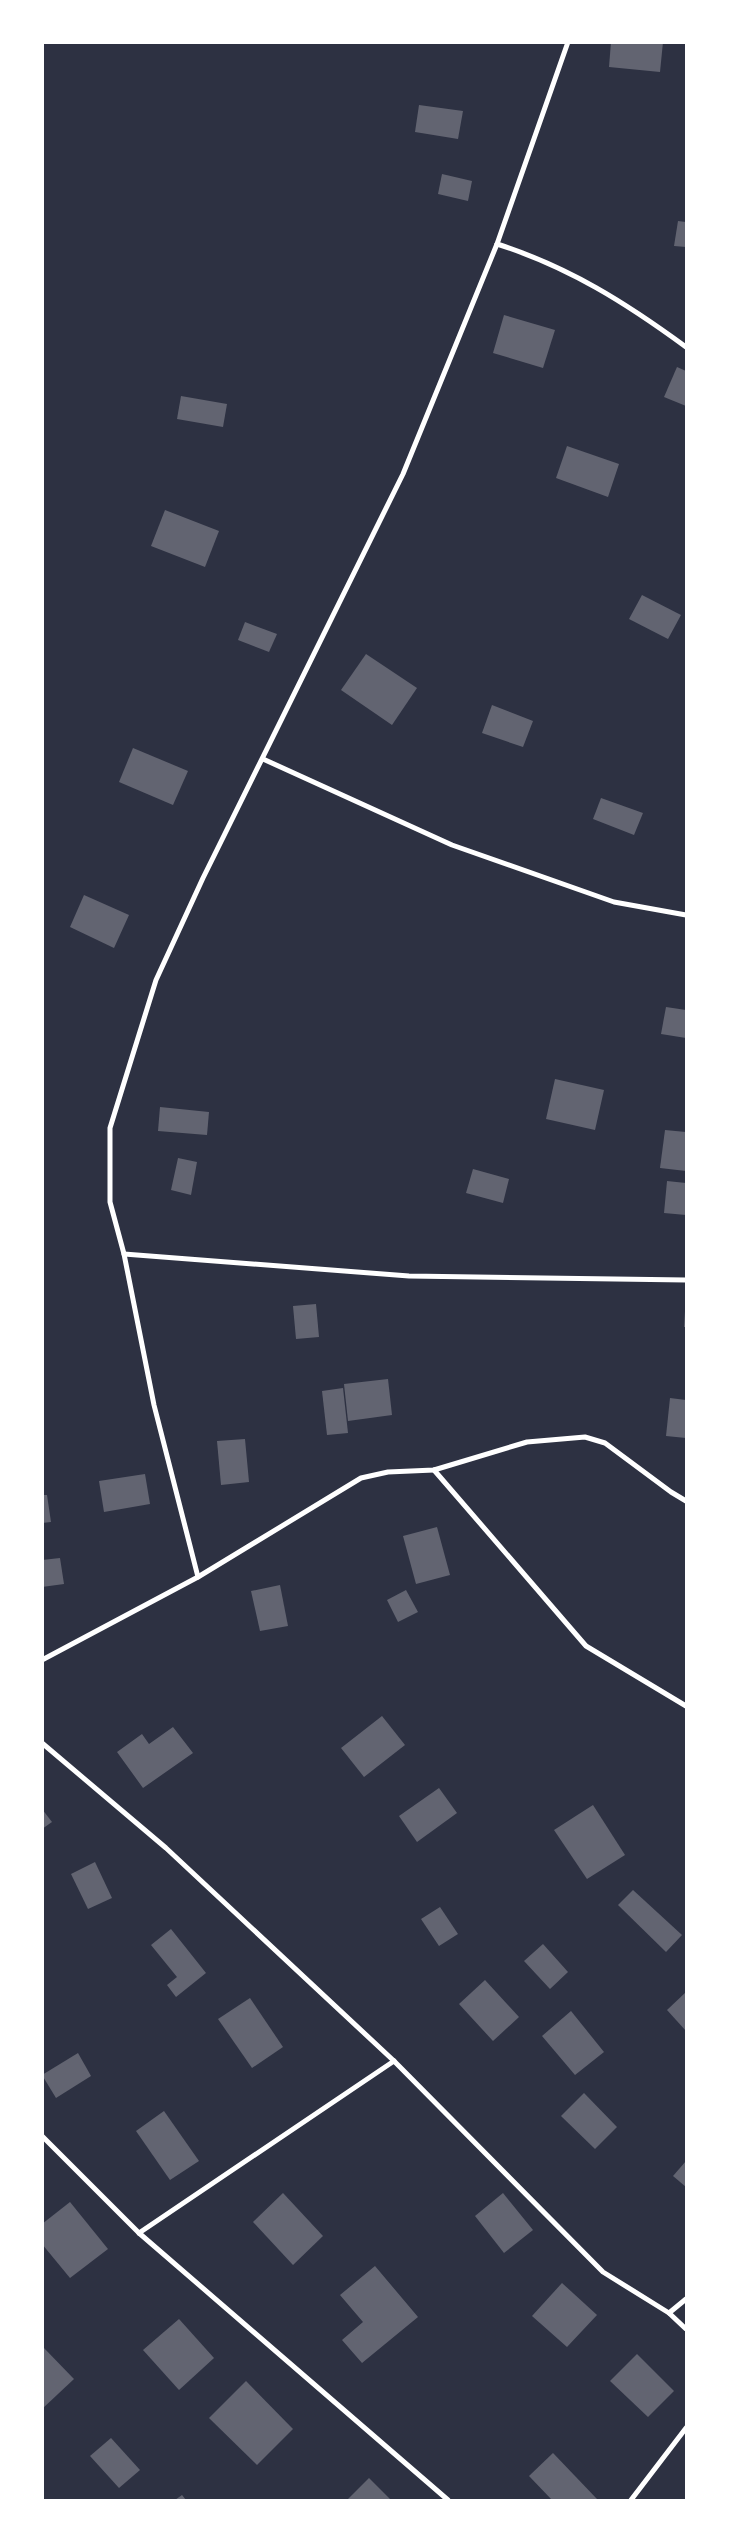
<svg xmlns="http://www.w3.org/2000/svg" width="729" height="2543" font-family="Signika,sans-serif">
  <rect width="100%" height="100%" fill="#2d3142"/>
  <!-- building -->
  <g fill="#626471">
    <polygon points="611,42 663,42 660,72 609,67"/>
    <polygon points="419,105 463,111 458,139 415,132"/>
    <polygon points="442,174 472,181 468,201 438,194"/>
    <polygon points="678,221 686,222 686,247 674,246"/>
    <polygon points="504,315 555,330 543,368 493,353"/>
    <polygon points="677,367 686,371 686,406 664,397"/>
    <polygon points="181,396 227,404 223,427 177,419"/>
    <polygon points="567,446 619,464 608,497 556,478"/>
    <polygon points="165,510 219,531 205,567 151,546"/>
    <polygon points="642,595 681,615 668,639 629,619"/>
    <polygon points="245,622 277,634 269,652 238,640"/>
    <polygon points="366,654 417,688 392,725 341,690"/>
    <polygon points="492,705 533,721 523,747 482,733"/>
    <polygon points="133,748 188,771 173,805 119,782"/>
    <polygon points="601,798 643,813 634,835 593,819"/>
    <polygon points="84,895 129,915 114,948 70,927"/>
    <polygon points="666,1007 686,1010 686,1038 661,1034"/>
    <polygon points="555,1079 604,1090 595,1130 546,1119"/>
    <polygon points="160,1107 209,1112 207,1135 158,1131"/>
    <polygon points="665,1130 686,1132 686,1171 660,1168"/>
    <polygon points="178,1158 197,1162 191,1195 171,1190"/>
    <polygon points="473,1169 509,1179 503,1203 466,1193"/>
    <polygon points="667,1181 686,1183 686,1215 664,1213"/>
    <polygon points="316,1304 319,1337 296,1339 293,1306"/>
    <polygon points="685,1311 686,1311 686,1327 684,1327"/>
    <polygon points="388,1379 392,1415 348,1421 344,1384"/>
    <polygon points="343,1388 348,1433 327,1435 322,1391"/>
    <polygon points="670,1398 686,1400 686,1438 666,1436"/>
    <polygon points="245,1439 249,1482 221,1485 217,1441"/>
    <polygon points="145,1474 150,1504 104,1512 99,1481"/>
    <polygon points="42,1495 47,1495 51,1522 42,1523"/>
    <polygon points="437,1527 450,1575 416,1584 403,1536"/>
    <polygon points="60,1558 64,1584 42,1587 42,1560"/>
    <polygon points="280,1585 288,1626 260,1631 251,1591"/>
    <polygon points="406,1590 418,1612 398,1622 387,1600"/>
    <polygon points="382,1716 405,1745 364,1777 341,1748"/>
    <polygon points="173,1727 193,1753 143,1788 117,1752 142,1734 149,1744"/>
    <polygon points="439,1788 457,1813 417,1842 399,1816"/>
    <polygon points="593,1805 625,1855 587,1879 554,1830"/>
    <polygon points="42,1809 52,1822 42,1829"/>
    <polygon points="95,1862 112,1898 88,1909 71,1874"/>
    <polygon points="633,1890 682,1935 666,1952 618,1905"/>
    <polygon points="440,1907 458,1934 439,1946 421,1919"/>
    <polygon points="171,1929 206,1973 176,1997 167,1985 177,1977 151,1945"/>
    <polygon points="543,1944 568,1972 550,1989 524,1961"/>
    <polygon points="485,1980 519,2017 493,2041 459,2004"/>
    <polygon points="686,1992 686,2031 667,2010"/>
    <polygon points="250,1998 283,2047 252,2068 218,2019"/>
    <polygon points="571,2011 604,2052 575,2075 542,2036"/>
    <polygon points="78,2053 91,2076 56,2098 42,2075"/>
    <polygon points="584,2093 617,2127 595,2149 561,2116"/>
    <polygon points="164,2111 199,2161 170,2180 136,2131"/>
    <polygon points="686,2161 686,2187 673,2176"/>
    <polygon points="283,2193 323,2236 293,2265 253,2222"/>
    <polygon points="503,2193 533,2230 504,2253 475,2216"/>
    <polygon points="70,2202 108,2249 70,2278 42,2244 42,2224"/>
    <polygon points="375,2266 418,2317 362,2363 342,2340 363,2322 340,2295"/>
    <polygon points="562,2283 597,2315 567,2347 532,2316"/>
    <polygon points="179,2319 214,2358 179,2390 143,2350"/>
    <polygon points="42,2346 74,2379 42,2409"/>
    <polygon points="637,2354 674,2391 648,2417 610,2381"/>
    <polygon points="246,2381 293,2429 257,2465 209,2418"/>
    <polygon points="111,2438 140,2470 119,2488 90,2456"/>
    <polygon points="553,2453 597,2499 596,2500 552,2500 529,2476"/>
    <polygon points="369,2478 391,2500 347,2500"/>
    <polygon points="182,2495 186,2500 175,2500"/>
  </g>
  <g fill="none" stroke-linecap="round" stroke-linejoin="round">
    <!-- minor -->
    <g stroke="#fff" stroke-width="5">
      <path d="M497,244c72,23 129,59 189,103"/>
      <polyline points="263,759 452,845 614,902 686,915"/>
      <polyline points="124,1254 409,1276 686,1280"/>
      <polyline points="434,1470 586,1646 686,1706"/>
      <polyline points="198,1577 154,1405 124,1254 110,1202 110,1128 156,980 203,878 403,474 497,244 568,42"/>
      <polyline points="42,1660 198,1577 361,1478 388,1472 434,1470 527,1442 585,1437 605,1443 671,1492 686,1501"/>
      <polyline points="42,1743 166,1848 394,2061 603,2272 669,2313 686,2329"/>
      <polyline points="42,2136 139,2233 448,2500"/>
      <polyline points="139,2233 394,2061"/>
      <polyline points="669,2313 686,2299"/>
      <polyline points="631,2500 686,2428"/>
    </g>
  </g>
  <!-- border -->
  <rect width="729" height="2543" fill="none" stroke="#ffffff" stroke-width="88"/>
</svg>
